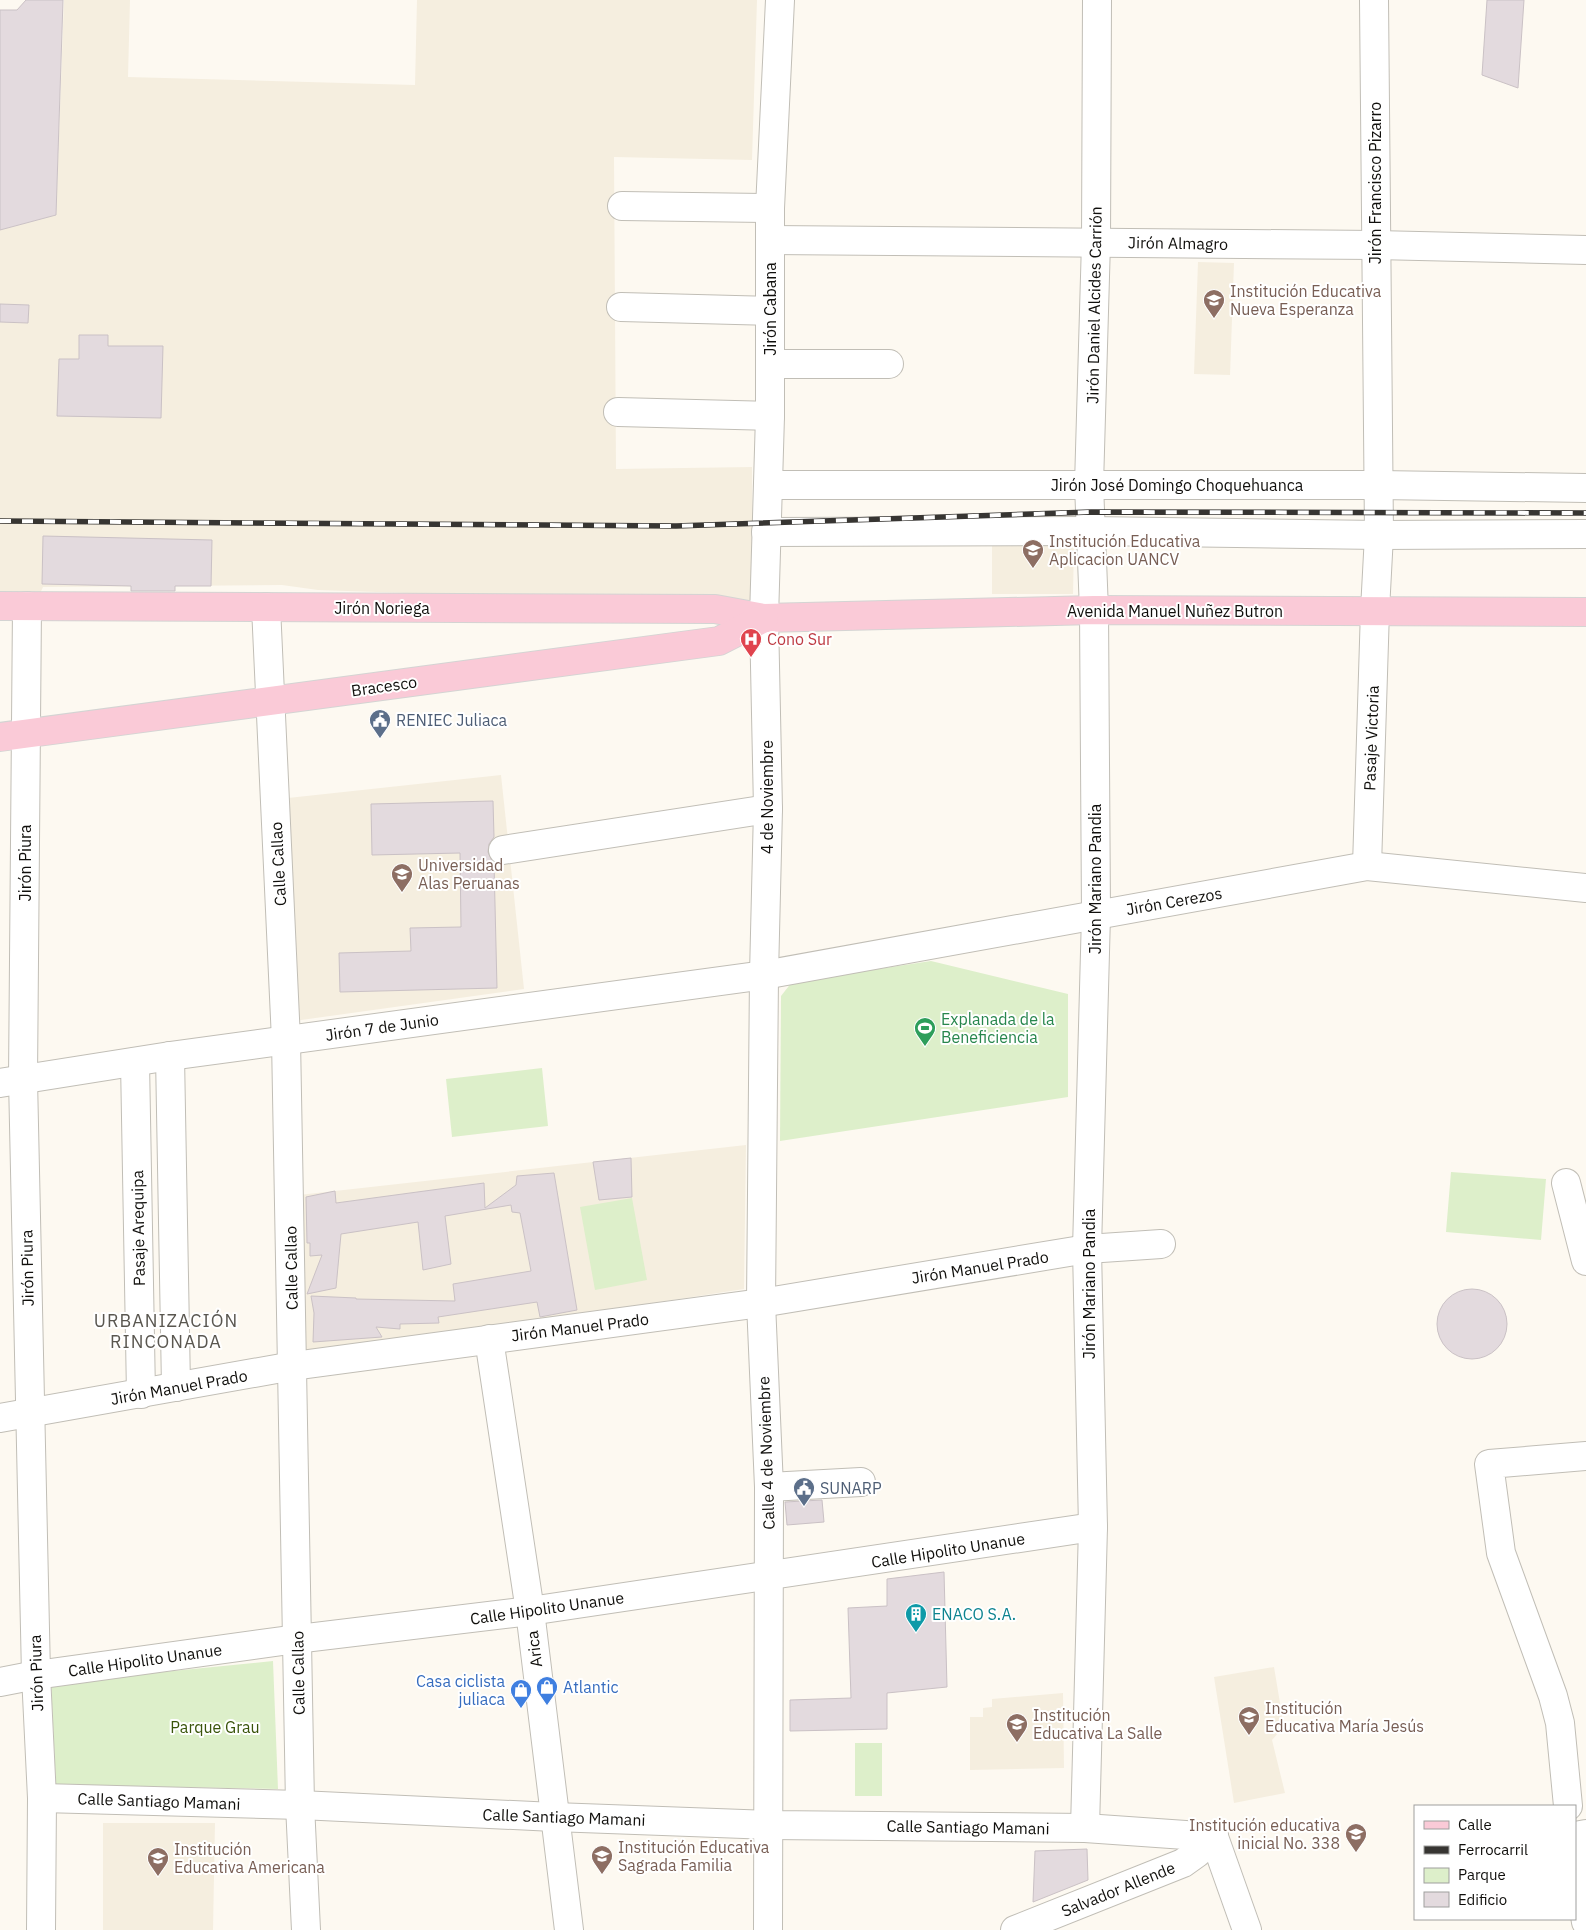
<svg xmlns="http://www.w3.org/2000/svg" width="1586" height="1930" font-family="'IBM Plex Sans',sans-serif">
  <rect width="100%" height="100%" fill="#fdf9f1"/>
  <!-- built -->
  <g fill="#f5eedf">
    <polygon points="64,0 130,0 128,77 415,85 417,0 757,0 752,160 614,157 616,469 752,467 753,605 318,590 282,585 43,587 37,600 0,600 0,230 56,215"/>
    <polygon points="1198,262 1234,263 1230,375 1194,374"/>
    <polygon points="992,545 1074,545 1073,594 992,594"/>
    <polygon points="501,775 524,989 294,1021 288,798"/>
    <polygon points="746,1145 744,1289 302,1357 290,1196"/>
    <polygon points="1274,1667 1282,1715 1279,1732 1272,1740 1285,1793 1234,1803 1214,1677"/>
    <polygon points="1063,1693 1064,1768 970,1770 970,1717 983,1717 983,1708 992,1707 992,1699"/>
    <polygon points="103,1823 215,1823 213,1930 103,1930"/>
  </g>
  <!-- green -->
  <g fill="#ddefca">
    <polygon points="931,961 1068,994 1068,1097 780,1141 781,996 792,982"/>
    <polygon points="542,1068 548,1126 452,1137 446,1079"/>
    <polygon points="1451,1172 1546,1179 1541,1240 1446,1232"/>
    <polygon points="632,1198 647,1280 595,1290 580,1207"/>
    <polygon points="273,1661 278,1789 56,1785 51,1683"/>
    <rect x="855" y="1743" width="27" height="53"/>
  </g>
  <!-- building -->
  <g fill="#e3dade" stroke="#cac1c5">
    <polygon points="26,0 63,0 56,215 0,230 0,10 17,10"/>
    <polygon points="1487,0 1524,0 1518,88 1482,75"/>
    <polygon points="0,304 29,305 28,323 0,322"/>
    <polygon points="79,335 108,335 108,346 163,346 161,418 57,416 59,359 79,359"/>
    <polygon points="43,536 212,540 211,586 175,586 175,591 131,591 131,586 42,584"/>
    <polygon points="493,801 494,837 489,844 488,852 491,859 494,863 497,988 340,992 339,953 411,951 410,928 461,927 460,853 372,855 371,804"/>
    <polygon points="631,1158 632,1197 599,1200 593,1162"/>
    <polygon points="554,1173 577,1310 540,1317 537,1302 438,1317 439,1323 400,1324 400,1329 376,1327 382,1337 313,1342 314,1313 311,1296 356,1298 356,1299 455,1301 453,1284 531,1271 520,1213 512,1212 511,1205 445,1216 451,1264 423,1270 418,1222 341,1234 336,1288 307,1294 322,1255 310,1256 310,1243 307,1243 306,1197 335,1191 336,1203 484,1183 485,1208 516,1185 517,1176"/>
    <circle cx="1472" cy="1324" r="35"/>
    <polygon points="822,1500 824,1522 787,1525 785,1502"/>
    <polygon points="944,1572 947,1687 887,1693 887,1729 790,1731 790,1700 851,1698 848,1608 887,1606 887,1579"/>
    <polygon points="1087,1849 1088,1880 1033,1902 1035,1851"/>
  </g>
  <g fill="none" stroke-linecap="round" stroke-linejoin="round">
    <!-- minor casing -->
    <g stroke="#c1beb6" stroke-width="30">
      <g id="minor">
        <polyline points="622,206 770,208"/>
        <polyline points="770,240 1376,245 1586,250"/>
        <polyline points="621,307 770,311"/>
        <polyline points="770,364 889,364"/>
        <polyline points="618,412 770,416"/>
        <polyline points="768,485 1379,485 1586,488"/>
        <polyline points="766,532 1091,531 1379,535 1586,534"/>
        <polyline points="27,606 23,1079 36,1675 42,1798 41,1930"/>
        <polyline points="266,607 286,1040 300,1805 306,1930"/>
        <polyline points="503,850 768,809"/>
        <polyline points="1367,866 1375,610 1379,535 1374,0"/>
        <polyline points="170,1056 176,1387"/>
        <polyline points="135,1062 141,1394"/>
        <polyline points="0,1083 170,1056 764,975 1367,866 1586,888"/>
        <polyline points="1566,1183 1586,1261"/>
        <polyline points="489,1339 530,1611 569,1930"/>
        <polyline points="0,1418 293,1366 761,1303 1087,1249 1161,1244"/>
        <polyline points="769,1487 861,1482"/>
        <polyline points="0,1682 36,1675 297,1639 530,1611 1093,1527"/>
        <polyline points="42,1798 300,1805 554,1817 768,1825 1085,1828 1214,1837"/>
        <polyline points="1568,1806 1560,1723 1553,1696 1501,1553 1489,1464 1586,1456"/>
        <polyline points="1085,1828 1093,1527 1087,1249 1096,915 1094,610 1089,485 1096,242 1097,0"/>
        <polyline points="1575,1836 1586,1834"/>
        <polyline points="1214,1837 1247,1930"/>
        <polyline points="1575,1854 1586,1922"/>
        <polyline points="768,1930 769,1487 761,1303 764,975 768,809 764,618 770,416 770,208 780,0"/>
        <polyline points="1015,1930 1183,1863 1197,1853 1214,1837"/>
      </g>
    </g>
    <!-- major casing -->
    <g stroke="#d4d4d3" stroke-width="30">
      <g id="major">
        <polyline points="0,606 715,609 764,618 1094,610 1586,612"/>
        <polyline points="0,737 719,641 764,618"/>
      </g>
    </g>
    <!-- minor -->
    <use href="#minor" stroke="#fff" stroke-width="28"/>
    <!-- major -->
    <use href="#major" stroke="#facad7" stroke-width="28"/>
    <!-- rail casing -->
    <g stroke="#373532" stroke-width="5.5">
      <polyline id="rail" points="0,521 676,526 1091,512 1586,513"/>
    </g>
    <!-- rail -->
    <use href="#rail" stroke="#fff" stroke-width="4" stroke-dasharray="11" stroke-linecap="butt"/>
  </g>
  <!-- icons -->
  <defs>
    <g id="school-pin" transform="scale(1.125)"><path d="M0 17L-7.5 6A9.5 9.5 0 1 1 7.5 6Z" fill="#8d6e63" stroke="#fff"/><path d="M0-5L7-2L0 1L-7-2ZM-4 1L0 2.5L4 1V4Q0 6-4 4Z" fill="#fff"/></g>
    <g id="hospital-pin" transform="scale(1.125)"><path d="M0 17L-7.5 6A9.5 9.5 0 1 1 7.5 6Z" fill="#e0444e" stroke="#fff"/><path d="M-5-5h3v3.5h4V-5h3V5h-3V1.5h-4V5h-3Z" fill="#fff"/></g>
    <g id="civic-pin" transform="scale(1.125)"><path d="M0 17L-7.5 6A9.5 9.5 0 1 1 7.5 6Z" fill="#5c6f8a" stroke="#fff"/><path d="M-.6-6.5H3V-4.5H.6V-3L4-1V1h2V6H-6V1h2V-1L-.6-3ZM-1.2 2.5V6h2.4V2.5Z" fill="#fff"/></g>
    <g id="university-pin" transform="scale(1.125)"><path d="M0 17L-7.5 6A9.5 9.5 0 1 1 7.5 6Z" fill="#8d6e63" stroke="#fff"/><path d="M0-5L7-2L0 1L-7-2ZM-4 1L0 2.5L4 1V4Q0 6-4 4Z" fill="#fff"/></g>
    <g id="stadium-pin" transform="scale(1.125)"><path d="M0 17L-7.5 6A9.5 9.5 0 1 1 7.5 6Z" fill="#2e9e5b" stroke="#fff"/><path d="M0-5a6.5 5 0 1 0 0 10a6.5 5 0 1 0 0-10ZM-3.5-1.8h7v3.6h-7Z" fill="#fff"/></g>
    <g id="building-pin" transform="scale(1.125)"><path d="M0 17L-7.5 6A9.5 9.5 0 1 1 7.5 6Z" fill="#0f9aa8" stroke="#fff"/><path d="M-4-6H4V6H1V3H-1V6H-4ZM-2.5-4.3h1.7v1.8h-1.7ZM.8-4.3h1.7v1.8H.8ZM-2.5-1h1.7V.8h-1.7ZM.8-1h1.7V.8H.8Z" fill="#fff"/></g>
    <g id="shop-pin" transform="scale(1.125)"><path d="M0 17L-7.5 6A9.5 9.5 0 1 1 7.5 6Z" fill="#3f7fe0" stroke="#fff"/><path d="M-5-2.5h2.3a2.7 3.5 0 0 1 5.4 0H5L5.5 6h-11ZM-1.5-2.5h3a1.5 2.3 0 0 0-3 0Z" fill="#fff"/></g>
  </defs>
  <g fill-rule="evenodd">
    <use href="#school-pin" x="1214" y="300"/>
    <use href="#school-pin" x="1033" y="550"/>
    <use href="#hospital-pin" x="751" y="639"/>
    <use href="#civic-pin" x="380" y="720"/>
    <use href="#university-pin" x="402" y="874"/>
    <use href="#stadium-pin" x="925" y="1028"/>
    <use href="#civic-pin" x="804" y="1488"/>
    <use href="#building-pin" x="916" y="1614"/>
    <use href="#shop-pin" x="547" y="1687"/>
    <use href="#shop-pin" x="521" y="1690"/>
    <use href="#school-pin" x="1249" y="1717"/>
    <use href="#school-pin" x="1017" y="1724"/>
    <use href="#school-pin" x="1356" y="1834"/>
    <use href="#school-pin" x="602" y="1856"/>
    <use href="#school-pin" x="158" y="1858"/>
  </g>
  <g text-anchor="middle" stroke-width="4" stroke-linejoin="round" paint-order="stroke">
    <!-- street labels -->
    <g font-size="16" fill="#100f0c" stroke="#fff">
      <text transform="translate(1375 183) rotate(-90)" y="6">Jirón Francisco Pizarro</text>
      <text transform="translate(1178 243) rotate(1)" y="6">Jirón Almagro</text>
      <text transform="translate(1094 305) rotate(-89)" y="6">Jirón Daniel Alcides Carrión</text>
      <text transform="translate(770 309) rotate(-90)" y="6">Jirón Cabana</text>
      <text x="1177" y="491">Jirón José Domingo Choquehuanca</text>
      <text x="382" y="614">Jirón Noriega</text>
      <text x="1175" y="617">Avenida Manuel Nuñez Butron</text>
      <text transform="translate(384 686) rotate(-8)" y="6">Bracesco</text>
      <text transform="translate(1371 738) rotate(-88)" y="6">Pasaje Victoria</text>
      <text transform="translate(767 797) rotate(-90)" y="6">4 de Noviembre</text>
      <text transform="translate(25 863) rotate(-90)" y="6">Jirón Piura</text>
      <text transform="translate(278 864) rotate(-93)" y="6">Calle Callao</text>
      <text transform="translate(1095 879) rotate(-90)" y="6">Jirón Mariano Pandia</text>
      <text transform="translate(1174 901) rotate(-10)" y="6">Jirón Cerezos</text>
      <text transform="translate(382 1027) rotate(-8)" y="6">Jirón 7 de Junio</text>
      <text transform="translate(138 1228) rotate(-91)" y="6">Pasaje Arequipa</text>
      <text transform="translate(980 1267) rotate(-9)" y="6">Jirón Manuel Prado</text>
      <text transform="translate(27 1268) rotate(-91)" y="6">Jirón Piura</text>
      <text transform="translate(291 1268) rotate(-91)" y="6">Calle Callao</text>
      <text transform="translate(1089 1284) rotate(-90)" y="6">Jirón Mariano Pandia</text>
      <text transform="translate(580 1327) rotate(-7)" y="6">Jirón Manuel Prado</text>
      <text transform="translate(179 1387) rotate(-10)" y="6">Jirón Manuel Prado</text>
      <text transform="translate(766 1453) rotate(-92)" y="6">Calle 4 de Noviembre</text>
      <text transform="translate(948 1550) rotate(-9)" y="6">Calle Hipolito Unanue</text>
      <text transform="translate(547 1608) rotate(-8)" y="6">Calle Hipolito Unanue</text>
      <text transform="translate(534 1649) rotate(-97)" y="6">Arica</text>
      <text transform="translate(145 1660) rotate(-8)" y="6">Calle Hipolito Unanue</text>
      <text transform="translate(36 1673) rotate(-92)" y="6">Jirón Piura</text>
      <text transform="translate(298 1673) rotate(-91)" y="6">Calle Callao</text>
      <text transform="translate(159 1801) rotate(2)" y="6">Calle Santiago Mamani</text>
      <text transform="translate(564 1817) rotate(2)" y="6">Calle Santiago Mamani</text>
      <text transform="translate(968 1827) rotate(1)" y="6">Calle Santiago Mamani</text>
      <text transform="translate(1118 1889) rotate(-22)" y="6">Salvador Allende</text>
    </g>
    <!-- education labels -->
    <g font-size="16" fill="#785e54" stroke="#fff" text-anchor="start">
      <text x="1230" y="297">Institución Educativa<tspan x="1230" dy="18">Nueva Esperanza</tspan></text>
      <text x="1049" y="547">Institución Educativa<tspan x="1049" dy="18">Aplicacion UANCV</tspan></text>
      <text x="418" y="871">Universidad<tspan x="418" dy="18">Alas Peruanas</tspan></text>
      <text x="1265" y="1714">Institución<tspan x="1265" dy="18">Educativa María Jesús</tspan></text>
      <text x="1033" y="1721">Institución<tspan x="1033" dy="18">Educativa La Salle</tspan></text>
      <text x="1340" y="1831" text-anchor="end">Institución educativa<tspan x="1340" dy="18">inicial No. 338</tspan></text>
      <text x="618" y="1853">Institución Educativa<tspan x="618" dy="18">Sagrada Familia</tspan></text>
      <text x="174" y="1855">Institución<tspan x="174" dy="18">Educativa Americana</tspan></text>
    </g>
    <!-- health labels -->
    <g font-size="16" fill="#be3a42" stroke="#fff" text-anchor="start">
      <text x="767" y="645">Cono Sur</text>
    </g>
    <!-- service labels -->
    <g font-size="16" fill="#4e5e75" stroke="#fff" text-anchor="start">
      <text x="396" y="726">RENIEC Juliaca</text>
      <text x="820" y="1494">SUNARP</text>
    </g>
    <!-- leisure labels -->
    <g font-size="16" fill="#27864d" stroke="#fff" text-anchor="start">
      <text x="941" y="1025">Explanada de la<tspan x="941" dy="18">Beneficiencia</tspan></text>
    </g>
    <!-- culture labels -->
    <g font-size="16" fill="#0d838f" stroke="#fff" text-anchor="start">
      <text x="932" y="1620">ENACO S.A.</text>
    </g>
    <!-- shop labels -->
    <g font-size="16" fill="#366cbe" stroke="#fff" text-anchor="end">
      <text x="505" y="1687">Casa ciclista<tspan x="505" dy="18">juliaca</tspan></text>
      <text x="563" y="1693" text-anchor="start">Atlantic</text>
    </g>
    <!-- park labels -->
    <g font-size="16" fill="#39540a" stroke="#fff">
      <text x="215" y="1733">Parque Grau</text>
    </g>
    <!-- neighbourhood labels -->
    <g font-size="18" letter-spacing="1" fill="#5a5750" stroke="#fff">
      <text x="166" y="1327">URBANIZACIÓN<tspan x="166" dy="21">RINCONADA</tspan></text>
    </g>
  </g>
  <!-- legend -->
  <rect x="1414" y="1805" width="162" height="115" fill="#ffffff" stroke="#9f9f9e"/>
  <rect x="1424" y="1821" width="25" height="8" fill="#facad7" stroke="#9f9f9e"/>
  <text x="1458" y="1830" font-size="15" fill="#100f0c">Calle</text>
  <rect x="1424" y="1846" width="25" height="8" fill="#373532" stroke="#9f9f9e"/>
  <text x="1458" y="1855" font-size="15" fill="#100f0c">Ferrocarril</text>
  <rect x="1424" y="1868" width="25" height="15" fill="#ddefca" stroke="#9f9f9e"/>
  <text x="1458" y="1880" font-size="15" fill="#100f0c">Parque</text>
  <rect x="1424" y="1892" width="25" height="15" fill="#e3dade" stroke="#9f9f9e"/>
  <text x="1458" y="1905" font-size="15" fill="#100f0c">Edificio</text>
</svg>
